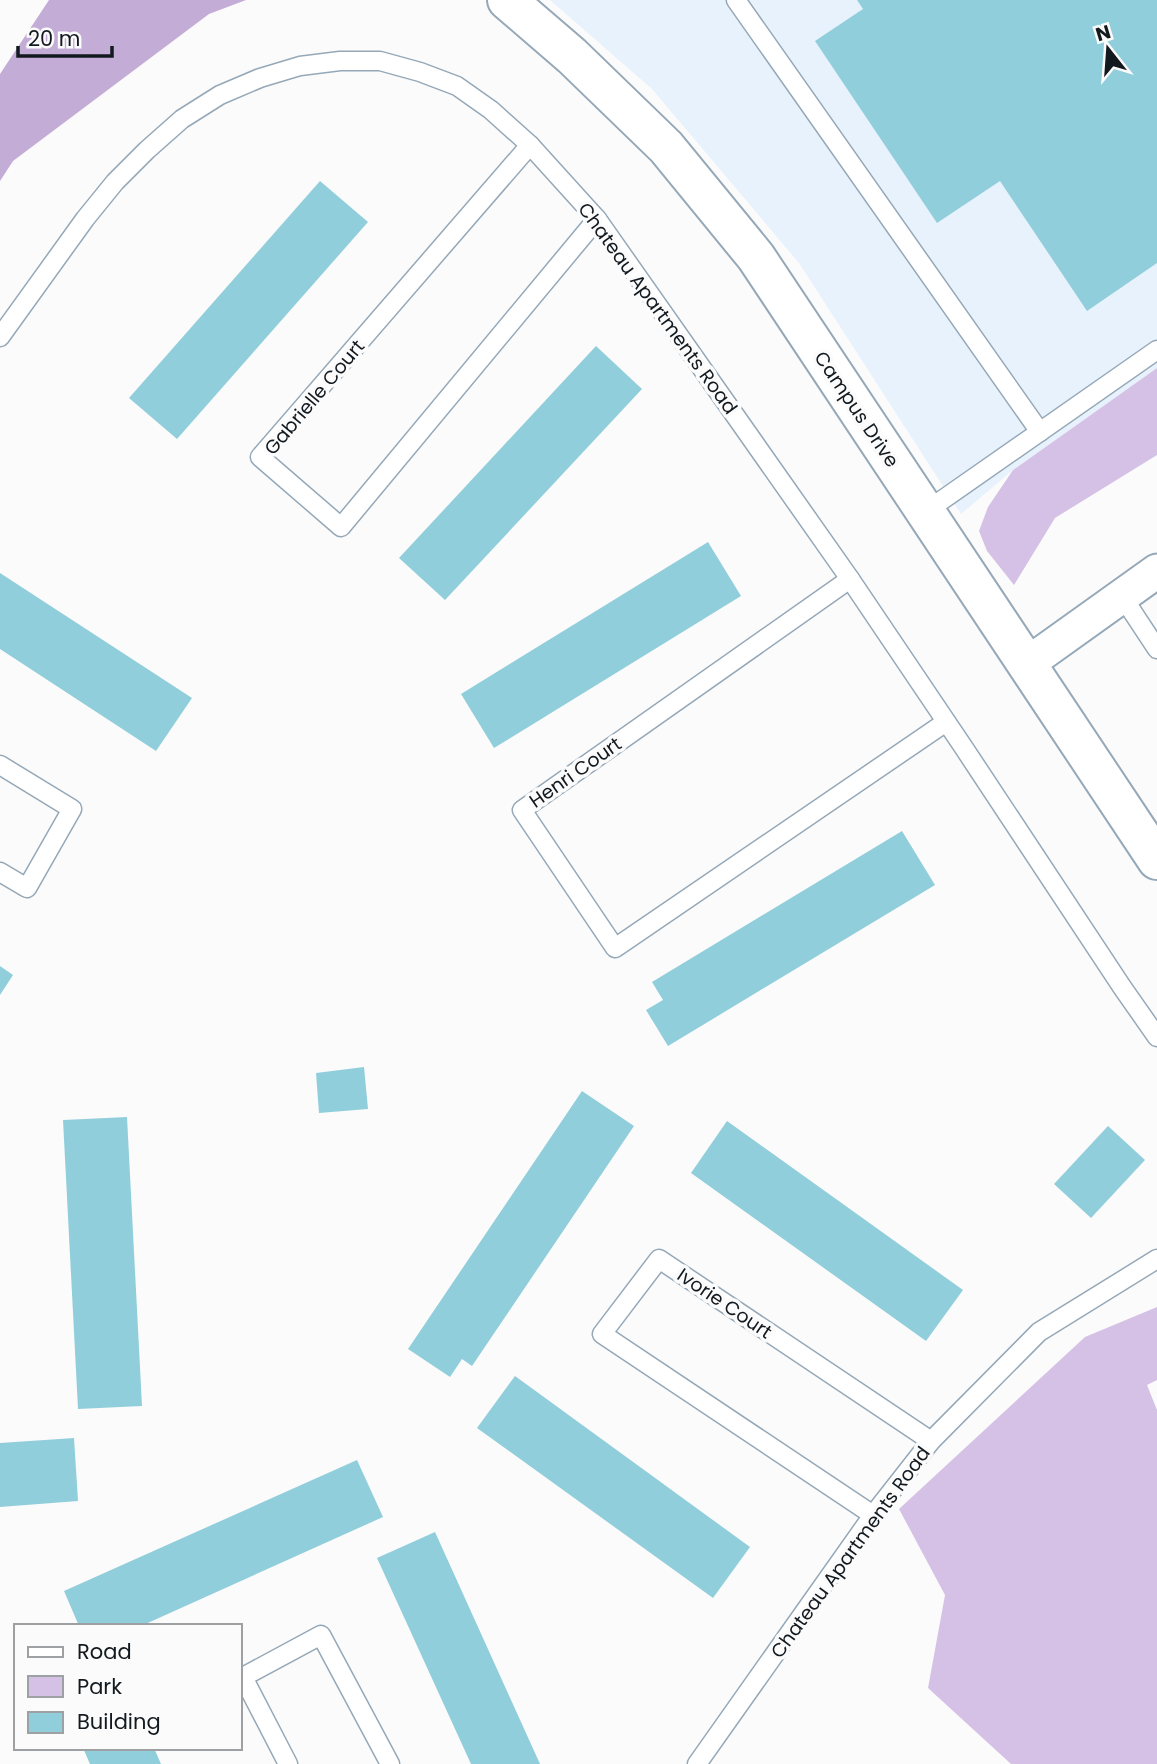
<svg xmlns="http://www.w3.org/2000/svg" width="1157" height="1764" font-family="Poppins,sans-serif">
  <rect width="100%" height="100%" fill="#fbfbfb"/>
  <!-- built -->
  <polygon fill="#e8f2fc" points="550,0 1157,0 1157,368 1013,470 961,514 799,263 652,89"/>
  <!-- green -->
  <g fill="#d6c1e6">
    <polygon points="1157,368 1157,455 1055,518 1014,585 987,551 979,531 988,507 1013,470"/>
    <polygon points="1157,1307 1157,1380 1147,1385 1157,1410 1157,1764 1011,1764 928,1688 945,1595 899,1509 1085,1337"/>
  </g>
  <!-- forest -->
  <polygon fill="#c3acd6" points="49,0 246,0 209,14 13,161 0,181 0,74"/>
  <!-- building -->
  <g fill="#91cedb">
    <polygon points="857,0 1157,0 1157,263 1087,311 1000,181 937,223 815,41 863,9"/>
    <polygon points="320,181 368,222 177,439 129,398"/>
    <polygon points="596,346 642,389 445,600 399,558"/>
    <polygon points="708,542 741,596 494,748 461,694"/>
    <polygon points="0,573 192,698 156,751 0,649"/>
    <polygon points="902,831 935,885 668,1046 646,1010 663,1000 652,982"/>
    <polygon points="0,966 13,975 0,995"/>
    <polygon points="364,1067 368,1109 319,1113 316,1073"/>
    <polygon points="582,1091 634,1126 472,1366 462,1359 450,1377 408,1349"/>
    <polygon points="127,1117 142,1406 78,1409 63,1120"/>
    <polygon points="727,1121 963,1290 926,1341 691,1173"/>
    <polygon points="1108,1126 1145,1160 1091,1218 1054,1184"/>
    <polygon points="515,1376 750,1547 713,1598 477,1428"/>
    <polygon points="74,1438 78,1501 0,1507 0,1443"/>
    <polygon points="357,1460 383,1517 141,1626 79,1626 64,1591"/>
    <polygon points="435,1532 540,1764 471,1764 377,1558"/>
    <polygon points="83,1748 154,1748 161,1764 90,1764"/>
  </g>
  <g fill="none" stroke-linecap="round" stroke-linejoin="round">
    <!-- service casing -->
    <g stroke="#95a8b8" stroke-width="21">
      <g id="service">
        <polyline points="736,0 1040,432"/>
        <polyline points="530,145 260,457 341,527 597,219"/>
        <polyline points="0,337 85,219 115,182 147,150 182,119 220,95 260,78 300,66 340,61 380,61 420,72 457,86 491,110 530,145 597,219 850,579 964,748 1122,987 1157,1037"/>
        <polyline points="925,512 1157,350"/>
        <polyline points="850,579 522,810 615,948 946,722"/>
        <polyline points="1122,596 1157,649"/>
        <polyline points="0,765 72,809 27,888 0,872"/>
        <polyline points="873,1515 602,1334 659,1259 931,1441"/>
        <polyline points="288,1764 243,1677 321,1635 390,1764"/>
        <polyline points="697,1764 873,1515 931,1441 1039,1332 1157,1259"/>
      </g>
    </g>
    <!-- minor casing -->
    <g stroke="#95a8b8" stroke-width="37">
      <polyline id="minor" points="1027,664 1157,571"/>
    </g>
    <!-- tertiary casing -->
    <g stroke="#95a8b8" stroke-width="42">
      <polyline id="tertiary" points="507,0 572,56 666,147 756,257 1157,860"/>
    </g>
    <!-- service -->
    <use href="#service" stroke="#fff" stroke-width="18"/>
    <!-- minor -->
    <use href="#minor" stroke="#fff" stroke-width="33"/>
    <!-- tertiary -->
    <use href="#tertiary" stroke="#fff" stroke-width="38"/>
  </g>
  <g text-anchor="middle" stroke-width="7" stroke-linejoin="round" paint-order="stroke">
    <!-- street labels -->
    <g font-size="19" fill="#12191f" stroke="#fbfbfb">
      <text transform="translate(658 308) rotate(54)" y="7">Chateau Apartments Road</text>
      <text transform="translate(314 397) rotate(-50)" y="7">Gabrielle Court</text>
      <text transform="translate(857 409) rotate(56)" y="7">Campus Drive</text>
      <text transform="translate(575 772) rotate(-35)" y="7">Henri Court</text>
      <text transform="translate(725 1303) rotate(34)" y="7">Ivorie Court</text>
      <text transform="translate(850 1552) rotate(-54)" y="7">Chateau Apartments Road</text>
    </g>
  </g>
  <!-- legend -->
  <rect x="14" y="1624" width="228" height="126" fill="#fbfbfb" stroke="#9ea1a3" stroke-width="2"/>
  <rect x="28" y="1647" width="35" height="10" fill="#ffffff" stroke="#9ea1a3" stroke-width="2"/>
  <text x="77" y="1659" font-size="21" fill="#12191f">Road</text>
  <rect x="28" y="1676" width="35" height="21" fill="#d6c1e6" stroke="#9ea1a3" stroke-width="2"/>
  <text x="77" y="1694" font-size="21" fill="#12191f">Park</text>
  <rect x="28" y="1712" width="35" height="21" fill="#91cedb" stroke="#9ea1a3" stroke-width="2"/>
  <text x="77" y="1729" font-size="21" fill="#12191f">Building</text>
  <!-- north arrow -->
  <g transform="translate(1108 49) rotate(343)" stroke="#fbfbfb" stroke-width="5" paint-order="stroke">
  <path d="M0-5L12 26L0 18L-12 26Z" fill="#12191f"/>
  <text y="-10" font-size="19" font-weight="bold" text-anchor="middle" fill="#12191f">N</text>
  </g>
  <!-- scale -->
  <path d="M18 46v10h94v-10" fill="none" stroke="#12191f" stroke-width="3.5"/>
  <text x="28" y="46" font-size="21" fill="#12191f" stroke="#fbfbfb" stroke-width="5" paint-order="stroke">20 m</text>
</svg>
